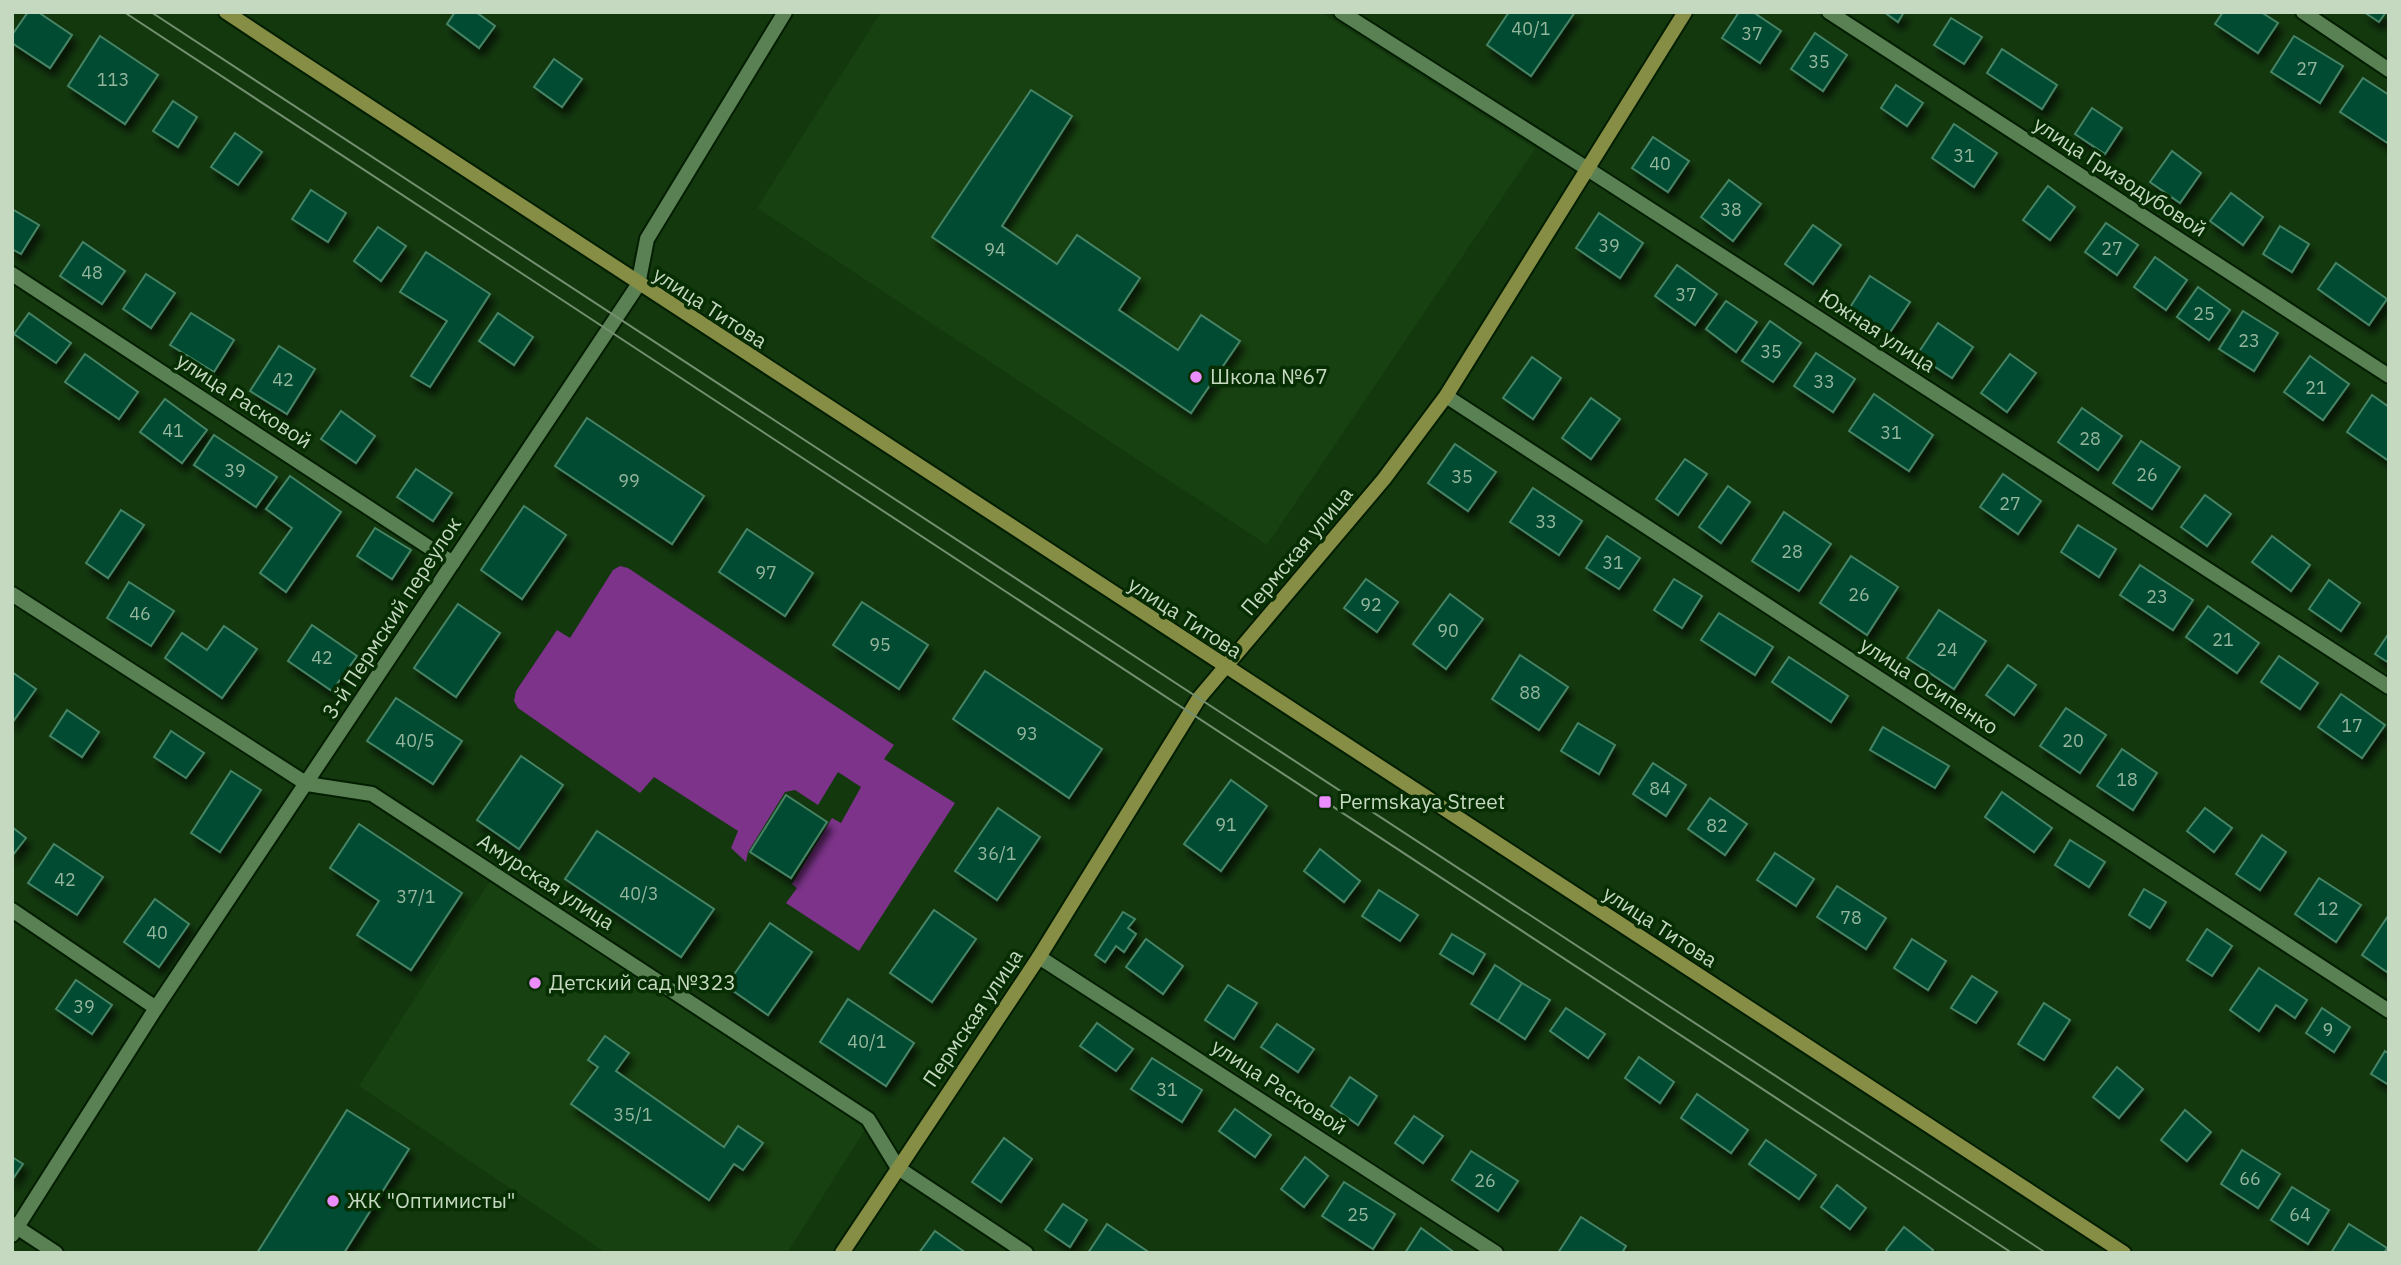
<svg xmlns="http://www.w3.org/2000/svg" width="2401" height="1265" font-family="'IBM Plex Sans',sans-serif">
  <defs>
    <filter id="shadow"><feDropShadow dx="4.5" dy="8" stdDeviation="3.5" flood-color="#0009"/></filter>
  </defs>
  <rect width="100%" height="100%" fill="#13380e"/>
  <!-- built -->
  <g fill="#174110">
    <polygon points="881,12 1320,12 1535,149 1267,545 757,208"/>
    <polygon points="490,881 866,1128 787,1253 606,1253 359,1086"/>
  </g>
  <!-- forest -->
  <polygon fill="#7c3389" points="620,566 628,568 894,745 884,759 955,803 859,951 786,903 797,888 792,884 832,818 841,823 861,787 838,772 818,805 795,790 785,792 748,852 746,862 731,848 738,831 654,777 640,793 518,708 514,701 516,691 557,630 570,638 613,570"/>
  <!-- building -->
  <g fill="#034c31" stroke="#468466" stroke-width="2" filter="url(#shadow)">
    <polygon points="28,12 38,12 72,35 50,68 12,43 12,35"/>
    <polygon points="455,12 476,12 495,26 479,48 447,24"/>
    <polygon points="1509,12 1575,12 1531,76 1487,45"/>
    <polygon points="1739,12 1753,12 1781,31 1760,63 1722,38"/>
    <polygon points="1884,12 1904,12 1898,22"/>
    <polygon points="2223,12 2261,12 2278,23 2258,53 2215,24"/>
    <polygon points="2364,12 2386,12 2379,22"/>
    <polygon points="1951,18 1982,37 1964,64 1934,45"/>
    <polygon points="1815,33 1847,55 1823,91 1791,69"/>
    <polygon points="100,36 158,75 125,124 68,86"/>
    <polygon points="2294,36 2343,66 2320,103 2271,72"/>
    <polygon points="2002,49 2057,85 2042,109 1987,73"/>
    <polygon points="554,59 582,79 562,107 534,87"/>
    <polygon points="2363,78 2389,95 2389,144 2340,112"/>
    <polygon points="1896,85 1923,103 1907,126 1881,108"/>
    <polygon points="1031,90 1072,116 1002,226 1057,264 1077,235 1140,278 1119,310 1178,350 1201,315 1240,341 1191,413 932,237"/>
    <polygon points="173,101 197,117 178,147 153,131"/>
    <polygon points="2092,108 2122,128 2105,154 2075,134"/>
    <polygon points="1954,124 1997,153 1974,187 1932,158"/>
    <polygon points="235,133 262,152 238,185 211,167"/>
    <polygon points="1653,137 1689,161 1668,192 1632,168"/>
    <polygon points="2172,151 2201,173 2180,203 2150,182"/>
    <polygon points="1729,180 1761,204 1733,241 1701,217"/>
    <polygon points="2048,186 2075,207 2050,240 2023,220"/>
    <polygon points="311,190 346,213 328,242 292,219"/>
    <polygon points="2231,193 2263,217 2243,245 2210,221"/>
    <polygon points="12,209 39,225 21,254 12,249"/>
    <polygon points="1599,213 1643,243 1620,278 1576,248"/>
    <polygon points="2106,223 2138,245 2117,275 2085,252"/>
    <polygon points="1813,225 1841,245 1813,284 1785,264"/>
    <polygon points="2280,226 2309,244 2292,272 2263,254"/>
    <polygon points="378,227 406,246 381,281 354,261"/>
    <polygon points="83,242 125,271 102,304 60,276"/>
    <polygon points="426,252 490,294 430,387 411,376 447,321 400,292"/>
    <polygon points="2155,257 2187,280 2166,310 2134,287"/>
    <polygon points="2336,263 2387,299 2369,325 2318,289"/>
    <polygon points="1677,265 1717,294 1695,325 1655,296"/>
    <polygon points="146,274 175,293 151,328 123,309"/>
    <polygon points="1870,276 1910,302 1889,334 1849,309"/>
    <polygon points="2198,287 2230,310 2209,340 2177,317"/>
    <polygon points="1726,301 1757,322 1736,352 1706,329"/>
    <polygon points="2243,311 2278,333 2254,371 2219,349"/>
    <polygon points="29,313 71,343 56,363 14,334"/>
    <polygon points="191,313 234,340 214,372 170,345"/>
    <polygon points="498,313 533,337 514,365 479,341"/>
    <polygon points="1770,321 1801,343 1773,382 1742,361"/>
    <polygon points="1938,323 1973,347 1952,378 1917,355"/>
    <polygon points="279,346 315,369 287,414 250,391"/>
    <polygon points="1816,353 1855,379 1833,412 1794,386"/>
    <polygon points="85,354 138,392 119,419 65,382"/>
    <polygon points="2010,354 2036,373 2007,412 1981,393"/>
    <polygon points="2310,356 2349,384 2323,420 2284,392"/>
    <polygon points="1532,357 1561,378 1533,419 1503,398"/>
    <polygon points="1874,394 1933,435 1909,471 1849,431"/>
    <polygon points="2372,395 2389,407 2389,461 2347,432"/>
    <polygon points="1591,398 1620,419 1591,459 1562,438"/>
    <polygon points="165,399 207,430 182,463 140,432"/>
    <polygon points="2082,408 2122,436 2098,470 2058,442"/>
    <polygon points="341,411 375,436 356,463 321,439"/>
    <polygon points="587,418 704,496 672,544 555,466"/>
    <polygon points="214,435 277,477 256,507 194,465"/>
    <polygon points="2141,441 2180,467 2152,509 2113,483"/>
    <polygon points="1455,444 1496,472 1468,511 1428,483"/>
    <polygon points="1685,459 1707,474 1678,515 1656,499"/>
    <polygon points="416,469 452,493 433,521 397,497"/>
    <polygon points="2003,474 2041,501 2018,534 1980,507"/>
    <polygon points="290,476 341,512 286,592 260,573 292,528 266,509"/>
    <polygon points="1728,486 1750,502 1721,543 1699,527"/>
    <polygon points="1533,488 1582,521 1559,555 1510,522"/>
    <polygon points="2205,495 2231,514 2207,546 2181,527"/>
    <polygon points="524,506 566,535 522,599 481,570"/>
    <polygon points="121,510 144,525 108,578 86,563"/>
    <polygon points="1784,512 1831,544 1799,591 1752,561"/>
    <polygon points="2078,525 2116,549 2099,577 2061,552"/>
    <polygon points="375,528 411,550 392,579 357,556"/>
    <polygon points="747,529 813,573 785,616 719,572"/>
    <polygon points="1607,536 1640,558 1619,589 1586,568"/>
    <polygon points="2272,536 2310,565 2291,591 2252,562"/>
    <polygon points="1851,556 1898,587 1867,635 1820,603"/>
    <polygon points="2140,565 2193,600 2173,630 2120,595"/>
    <polygon points="1366,579 1398,602 1377,632 1344,608"/>
    <polygon points="1674,579 1702,596 1682,628 1654,610"/>
    <polygon points="2329,580 2360,603 2341,631 2309,609"/>
    <polygon points="129,582 174,611 151,646 107,618"/>
    <polygon points="1450,594 1483,619 1446,669 1413,644"/>
    <polygon points="862,602 928,645 899,689 833,645"/>
    <polygon points="458,604 500,633 456,697 414,668"/>
    <polygon points="2208,606 2259,643 2237,673 2186,637"/>
    <polygon points="1939,610 1986,641 1954,689 1907,658"/>
    <polygon points="1719,613 1773,647 1755,675 1701,640"/>
    <polygon points="312,625 357,656 332,691 288,661"/>
    <polygon points="224,626 257,649 222,698 165,658 182,633 207,650"/>
    <polygon points="2389,633 2389,663 2375,654"/>
    <polygon points="1520,655 1568,687 1539,730 1492,699"/>
    <polygon points="2279,656 2318,683 2300,709 2261,682"/>
    <polygon points="1789,657 1848,696 1831,722 1772,682"/>
    <polygon points="2008,665 2036,685 2014,715 1986,695"/>
    <polygon points="985,671 1102,749 1069,798 953,719"/>
    <polygon points="12,672 36,689 12,723"/>
    <polygon points="2341,694 2385,725 2362,758 2318,727"/>
    <polygon points="396,698 462,741 433,784 367,741"/>
    <polygon points="2066,708 2106,735 2080,773 2040,746"/>
    <polygon points="67,710 99,732 82,757 50,736"/>
    <polygon points="1578,723 1615,745 1599,774 1561,751"/>
    <polygon points="1883,727 1949,766 1935,788 1870,750"/>
    <polygon points="171,731 204,753 186,778 154,757"/>
    <polygon points="2122,749 2157,773 2133,810 2097,786"/>
    <polygon points="521,756 563,785 519,849 477,820"/>
    <polygon points="1653,763 1686,785 1666,816 1633,794"/>
    <polygon points="231,771 261,790 220,852 191,833"/>
    <polygon points="1231,780 1267,806 1221,871 1184,844"/>
    <polygon points="2002,792 2052,828 2034,852 1985,817"/>
    <polygon points="786,795 827,822 791,878 750,852"/>
    <polygon points="1710,798 1747,824 1725,855 1688,829"/>
    <polygon points="998,808 1040,837 997,900 955,871"/>
    <polygon points="2205,808 2232,828 2214,852 2187,831"/>
    <polygon points="359,824 462,893 411,970 357,935 379,901 330,868"/>
    <polygon points="12,827 26,838 12,856"/>
    <polygon points="597,831 714,909 681,957 565,879"/>
    <polygon points="2262,835 2286,852 2260,890 2236,874"/>
    <polygon points="2070,840 2105,862 2089,887 2055,865"/>
    <polygon points="54,844 103,877 77,915 28,883"/>
    <polygon points="1320,849 1360,881 1344,902 1304,871"/>
    <polygon points="1775,853 1814,879 1796,906 1757,880"/>
    <polygon points="2319,878 2361,905 2336,942 2295,914"/>
    <polygon points="1837,886 1886,918 1866,949 1817,917"/>
    <polygon points="2144,889 2166,902 2150,928 2129,915"/>
    <polygon points="1379,890 1418,915 1400,941 1362,916"/>
    <polygon points="155,899 189,924 159,967 124,942"/>
    <polygon points="934,910 976,939 932,1002 890,973"/>
    <polygon points="1123,912 1135,919 1128,928 1136,934 1124,952 1116,946 1105,962 1095,955"/>
    <polygon points="2388,916 2389,969 2387,972 2362,955"/>
    <polygon points="770,923 812,952 768,1015 726,986"/>
    <polygon points="2207,929 2232,946 2212,976 2187,960"/>
    <polygon points="1452,934 1485,954 1473,974 1440,954"/>
    <polygon points="1146,939 1183,966 1163,994 1126,967"/>
    <polygon points="1912,939 1946,961 1928,990 1894,968"/>
    <polygon points="1495,965 1522,983 1498,1021 1471,1004"/>
    <polygon points="2259,968 2307,1000 2295,1018 2276,1005 2259,1031 2230,1010"/>
    <polygon points="1972,976 1997,992 1976,1023 1951,1008"/>
    <polygon points="76,980 112,1005 92,1034 56,1009"/>
    <polygon points="1522,983 1550,1000 1525,1039 1498,1021"/>
    <polygon points="1228,985 1257,1003 1234,1039 1205,1020"/>
    <polygon points="848,999 914,1043 886,1086 820,1042"/>
    <polygon points="2044,1003 2070,1020 2044,1060 2018,1044"/>
    <polygon points="1566,1008 1605,1034 1588,1058 1550,1031"/>
    <polygon points="2322,1008 2350,1027 2334,1052 2306,1033"/>
    <polygon points="1097,1023 1133,1049 1116,1071 1080,1046"/>
    <polygon points="1277,1024 1314,1049 1298,1072 1261,1047"/>
    <polygon points="605,1036 629,1053 616,1071 724,1147 738,1126 763,1143 743,1170 734,1164 709,1200 571,1104 598,1067 588,1060"/>
    <polygon points="2385,1051 2389,1054 2389,1085 2371,1074"/>
    <polygon points="1639,1057 1674,1082 1660,1103 1625,1078"/>
    <polygon points="1152,1058 1202,1090 1182,1122 1131,1089"/>
    <polygon points="2117,1067 2143,1089 2119,1118 2093,1097"/>
    <polygon points="1350,1077 1377,1096 1358,1125 1331,1106"/>
    <polygon points="1697,1094 1748,1130 1731,1153 1681,1118"/>
    <polygon points="1235,1109 1271,1135 1255,1157 1219,1131"/>
    <polygon points="347,1110 409,1149 344,1253 257,1253"/>
    <polygon points="2185,1110 2211,1132 2187,1161 2161,1140"/>
    <polygon points="1414,1116 1443,1136 1423,1163 1395,1143"/>
    <polygon points="1004,1138 1032,1159 1001,1202 972,1182"/>
    <polygon points="1766,1140 1816,1175 1799,1199 1749,1164"/>
    <polygon points="2242,1150 2280,1174 2258,1208 2221,1184"/>
    <polygon points="1471,1151 1518,1181 1498,1211 1452,1180"/>
    <polygon points="12,1157 23,1164 12,1180"/>
    <polygon points="1305,1157 1328,1176 1304,1207 1281,1189"/>
    <polygon points="1344,1182 1395,1214 1373,1249 1322,1216"/>
    <polygon points="1837,1185 1866,1208 1850,1229 1821,1207"/>
    <polygon points="2292,1187 2329,1210 2308,1244 2271,1220"/>
    <polygon points="1063,1204 1087,1220 1070,1247 1045,1230"/>
    <polygon points="1581,1217 1626,1246 1622,1253 1558,1253"/>
    <polygon points="1107,1224 1150,1253 1088,1253"/>
    <polygon points="2349,1224 2387,1248 2384,1253 2331,1253"/>
    <polygon points="1904,1227 1933,1250 1931,1253 1889,1253 1886,1250"/>
    <polygon points="1421,1228 1455,1253 1405,1253"/>
    <polygon points="935,1231 966,1253 919,1253"/>
  </g>
  <g fill="none" stroke-linecap="round" stroke-linejoin="round">
    <!-- street casing -->
    <g stroke="#031d01" stroke-width="18">
      <g id="street">
        <polyline points="1341,12 1586,168 2389,687"/>
        <polyline points="1829,12 2389,376"/>
        <polyline points="2303,12 2389,70"/>
        <polyline points="12,274 453,563"/>
        <polyline points="1446,396 2389,1011"/>
        <polyline points="12,594 307,784 372,794 868,1119 898,1168 1026,1253"/>
        <polyline points="12,910 156,1008"/>
        <polyline points="1039,957 1496,1253"/>
        <polyline points="12,1224 56,1253"/>
        <polyline points="12,1235 156,1008 638,285 647,239 785,12"/>
      </g>
    </g>
    <!-- secondary casing -->
    <g stroke="#031d01" stroke-width="18">
      <g id="secondary">
        <path d="M226,12c630,418 1264,830 1898,1241"/>
        <polyline points="842,1253 1039,957 1199,698 1384,479 1446,396 1685,12"/>
      </g>
    </g>
    <!-- street -->
    <use href="#street" stroke="#5a8154" stroke-width="14"/>
    <!-- secondary -->
    <use href="#secondary" stroke="#868e46" stroke-width="14"/>
    <!-- tram -->
    <g stroke="#738f6f" stroke-width="2">
      <polyline points="124,12 2012,1253"/>
      <polyline points="151,12 2046,1253"/>
    </g>
  </g>
  <!-- markers -->
  <g fill="#eb8dfc" stroke="#072d03" stroke-width="2.5">
    <circle cx="1196" cy="377" r="7"/>
    <rect x="1318" y="795" width="14" height="14" rx="3.5"/>
    <circle cx="535" cy="983" r="7"/>
    <circle cx="333" cy="1201" r="7"/>
  </g>
  <g text-anchor="middle" stroke-width="7" stroke-linejoin="round" paint-order="stroke">
    <!-- number labels -->
    <g font-size="18" fill="#94b69c">
      <text x="1531" y="35">40/1</text>
      <text x="1752" y="40">37</text>
      <text x="1819" y="68">35</text>
      <text x="2307" y="75">27</text>
      <text x="113" y="86">113</text>
      <text x="1964" y="162">31</text>
      <text x="1660" y="170">40</text>
      <text x="1731" y="216">38</text>
      <text x="1609" y="252">39</text>
      <text x="2112" y="255">27</text>
      <text x="995" y="256">94</text>
      <text x="92" y="279">48</text>
      <text x="1686" y="301">37</text>
      <text x="2204" y="320">25</text>
      <text x="2249" y="347">23</text>
      <text x="1771" y="358">35</text>
      <text x="283" y="386">42</text>
      <text x="1824" y="388">33</text>
      <text x="2316" y="394">21</text>
      <text x="173" y="437">41</text>
      <text x="1891" y="439">31</text>
      <text x="2090" y="445">28</text>
      <text x="235" y="477">39</text>
      <text x="2147" y="481">26</text>
      <text x="1462" y="483">35</text>
      <text x="629" y="487">99</text>
      <text x="2010" y="510">27</text>
      <text x="1546" y="528">33</text>
      <text x="1792" y="558">28</text>
      <text x="1613" y="569">31</text>
      <text x="766" y="579">97</text>
      <text x="1859" y="601">26</text>
      <text x="2157" y="603">23</text>
      <text x="1371" y="611">92</text>
      <text x="140" y="620">46</text>
      <text x="1448" y="637">90</text>
      <text x="2223" y="646">21</text>
      <text x="880" y="651">95</text>
      <text x="1947" y="656">24</text>
      <text x="322" y="664">42</text>
      <text x="1530" y="699">88</text>
      <text x="2352" y="732">17</text>
      <text x="1027" y="740">93</text>
      <text x="415" y="747">40/5</text>
      <text x="2073" y="747">20</text>
      <text x="2127" y="786">18</text>
      <text x="1660" y="795">84</text>
      <text x="1226" y="831">91</text>
      <text x="1717" y="832">82</text>
      <text x="997" y="860">36/1</text>
      <text x="65" y="886">42</text>
      <text x="639" y="900">40/3</text>
      <text x="416" y="903">37/1</text>
      <text x="2328" y="915">12</text>
      <text x="1851" y="924">78</text>
      <text x="157" y="939">40</text>
      <text x="84" y="1013">39</text>
      <text x="2328" y="1036">9</text>
      <text x="867" y="1048">40/1</text>
      <text x="1167" y="1096">31</text>
      <text x="633" y="1121">35/1</text>
      <text x="2250" y="1185">66</text>
      <text x="1485" y="1187">26</text>
      <text x="1358" y="1221">25</text>
      <text x="2300" y="1221">64</text>
    </g>
    <!-- street labels -->
    <g font-size="21" fill="#c4d9c0" stroke="#072d03">
      <text transform="translate(2120 177) rotate(33)" y="7">улица Гризодубовой</text>
      <text transform="translate(710 308) rotate(33)" y="7">улица Титова</text>
      <text transform="translate(1877 331) rotate(33)" y="7">Южная улица</text>
      <text transform="translate(244 401) rotate(33)" y="7">улица Расковой</text>
      <text transform="translate(1297 551) rotate(-50)" y="7">Пермская улица</text>
      <text transform="translate(392 618) rotate(-57)" y="7">3-й Пермский переулок</text>
      <text transform="translate(1185 618) rotate(33)" y="7">улица Титова</text>
      <text transform="translate(1929 686) rotate(33)" y="7">улица Осипенко</text>
      <text transform="translate(546 882) rotate(33)" y="7">Амурская улица</text>
      <text transform="translate(1660 927) rotate(33)" y="7">улица Титова</text>
      <text transform="translate(973 1018) rotate(-56)" y="7">Пермская улица</text>
      <text transform="translate(1279 1087) rotate(33)" y="7">улица Расковой</text>
    </g>
    <!-- poi labels -->
    <g font-size="21" fill="#c4d9c0" stroke="#072d03" text-anchor="start">
      <text x="1210" y="384">Школа №67</text>
      <text x="1339" y="809">Permskaya Street</text>
      <text x="549" y="990">Детский сад №323</text>
      <text x="347" y="1208">ЖК "Оптимисты"</text>
    </g>
  </g>
  <!-- border -->
  <rect width="2401" height="1265" fill="none" stroke="#c4d9c0" stroke-width="28"/>
</svg>
